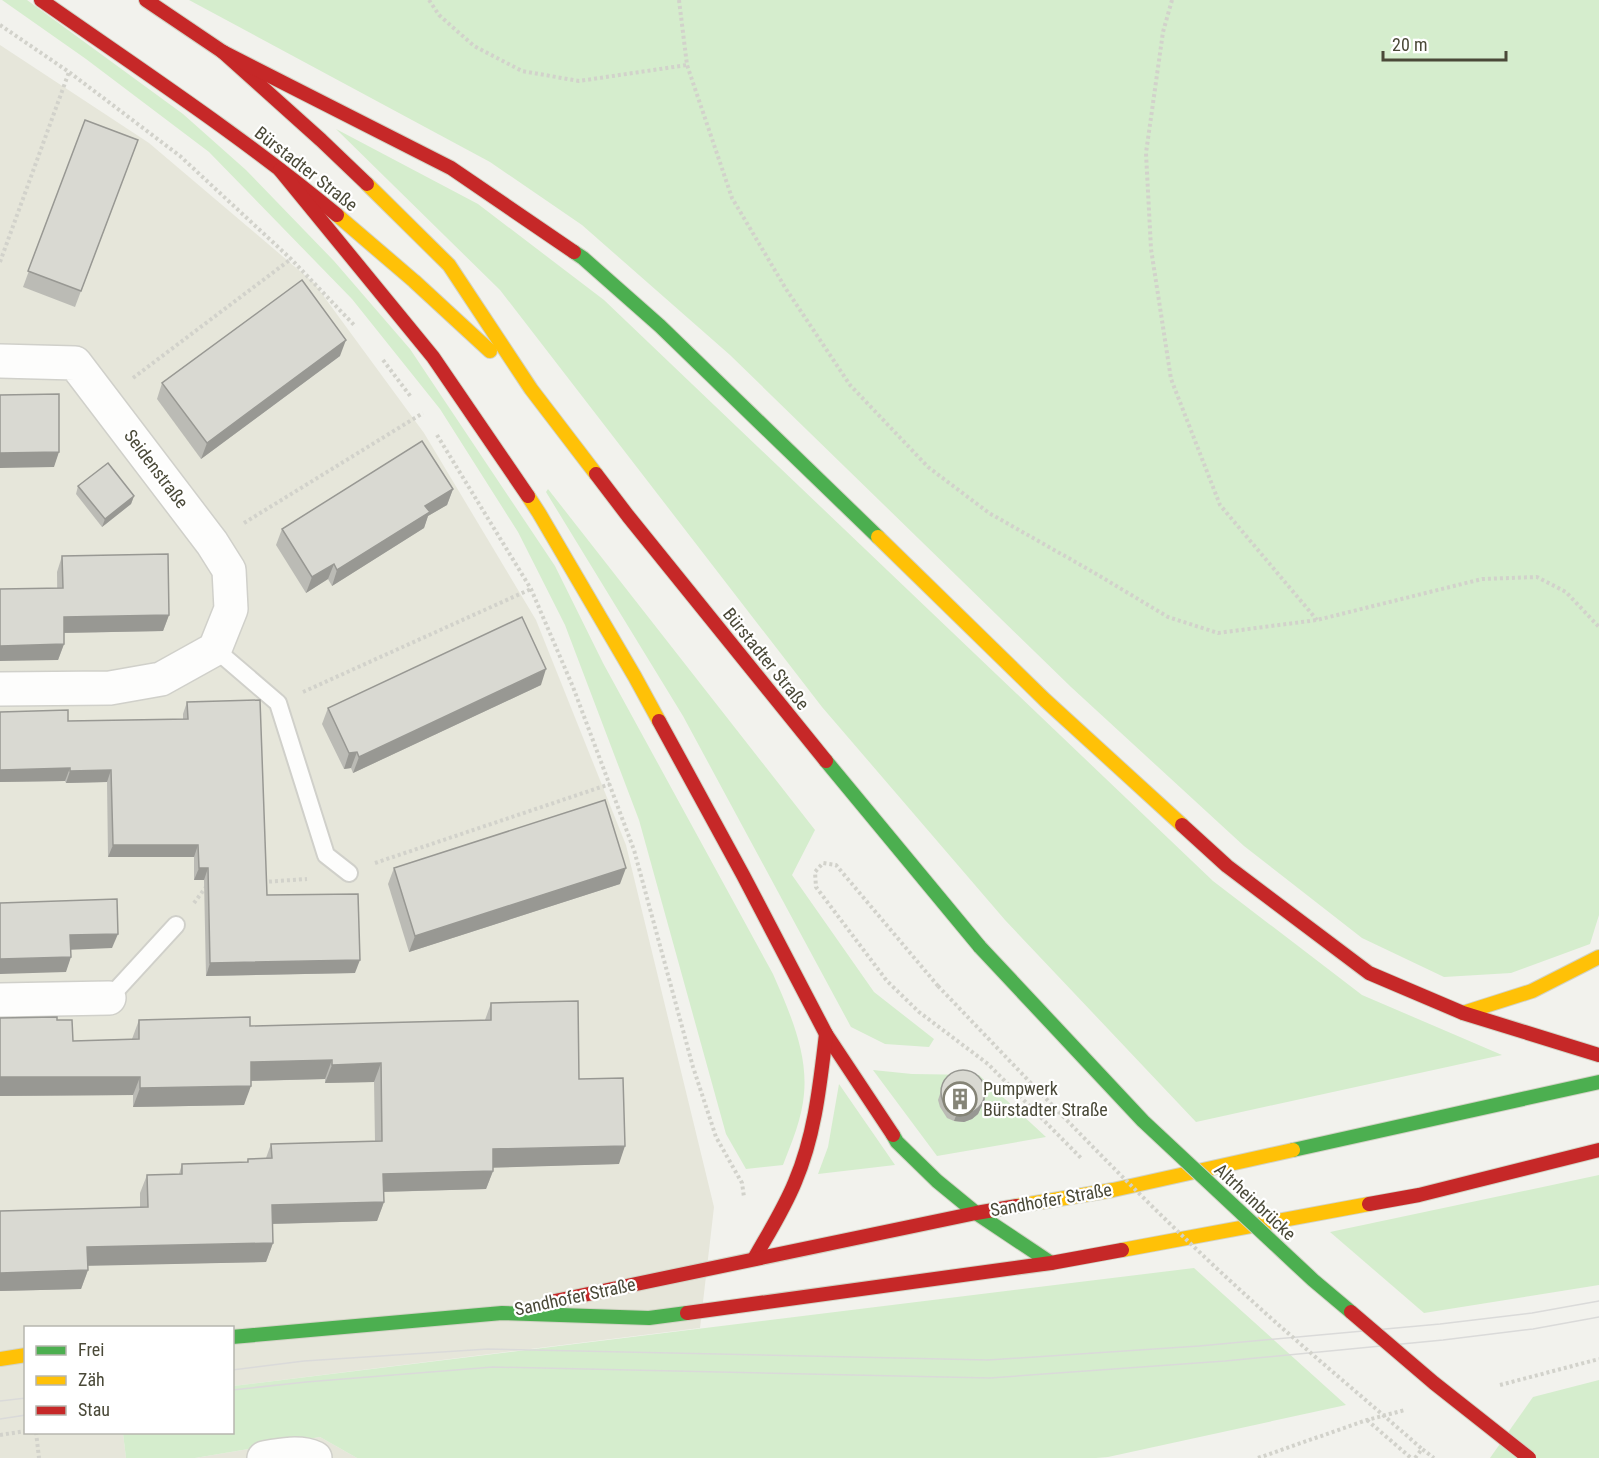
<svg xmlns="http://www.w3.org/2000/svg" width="1599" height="1458" font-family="'Roboto Condensed',sans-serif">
  <rect width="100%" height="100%" fill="#f2f2ed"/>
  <!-- residential -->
  <g fill="#e6e6da">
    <polygon points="0,45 149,143 314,283 424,433 536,620 626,845 714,1207 700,1328 233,1386 232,1328 26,1328 26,1432 123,1433 126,1458 0,1458"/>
    <polygon points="320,1437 357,1458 195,1458"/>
  </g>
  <!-- green -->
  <g fill="#d5edcd">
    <path d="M2,0h25l156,114 63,56 88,91 76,88 145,217 48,97 170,311c16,37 35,78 31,120 -2,24 -12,48 -21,71l-37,4 -20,-35 -87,-314 -74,-195 -47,-93 -78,-123 -88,-110 -143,-147 -123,-93z"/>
    <polygon points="189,0 1599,0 1599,915 1590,944 1511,973 1444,977 1362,938 1244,846 1071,687 730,355 582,225 490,162"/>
    <polygon points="336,129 478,204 604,300 1213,881 1362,995 1502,1055 1196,1122 1005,920 822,707 500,290"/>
    <polygon points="548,489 815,830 792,875 874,992 934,1039 929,1047 885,1044 851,1027 683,716 546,492"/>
    <polygon points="873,1070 912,1074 979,1075 1046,1137 937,1156"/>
    <polygon points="839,1084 895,1165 818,1174 828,1147"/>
    <polygon points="1599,1175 1599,1285 1424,1313 1330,1232"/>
    <polygon points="1194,1268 1346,1405 1108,1457 1096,1458 357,1458 320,1437 195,1458 126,1458 123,1433 232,1432 233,1386"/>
    <polygon points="1599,1380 1599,1458 1490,1458 1533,1397"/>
  </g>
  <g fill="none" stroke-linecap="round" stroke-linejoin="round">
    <!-- lane casing -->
    <g stroke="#d0d0ca" stroke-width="20">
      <g id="lane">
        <polyline points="215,649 278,703 326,855 349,873"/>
        <polyline points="109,998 176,925"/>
      </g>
    </g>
    <!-- street casing -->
    <g stroke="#d0d0ca" stroke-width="36">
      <g id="street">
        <polyline points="0,361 75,363 212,543 229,570 231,609 215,649 161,679 110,688 0,689"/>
        <polyline points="0,1000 109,998"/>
        <path d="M264,1458c16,-3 36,-7 51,0"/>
      </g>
    </g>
    <!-- fast casing -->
    <g stroke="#d2d3c5" stroke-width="16">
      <g id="fast">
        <polyline points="574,252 583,258 660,326 878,537"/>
        <polyline points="826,761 980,947"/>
        <polyline points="893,1135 897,1142 937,1181 976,1213 1051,1263"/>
        <polyline points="1293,1150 1599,1082"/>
        <polyline points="232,1337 502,1313 649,1318 687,1313"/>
      </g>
    </g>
    <!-- slow casing -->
    <g stroke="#d2d3c5" stroke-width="16">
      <g id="slow">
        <polyline points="367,184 449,265 531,389 596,474"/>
        <polyline points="337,215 414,281 490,351"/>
        <polyline points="528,496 539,513 635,677 659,721"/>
        <polyline points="878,537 1045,700 1182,825"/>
        <polyline points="1463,1013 1532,991 1599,957"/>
        <polyline points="1017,1206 1113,1190 1293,1150"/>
        <polyline points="1122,1250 1369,1204"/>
        <polyline points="0,1359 26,1355"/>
      </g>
    </g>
    <!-- jam casing -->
    <g stroke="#d2d3c5" stroke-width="16">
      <g id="jam">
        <path d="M41,0c100,70 202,137 296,215"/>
        <polyline points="146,0 223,52 321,140 367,184"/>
        <polyline points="223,52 451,168 574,252"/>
        <polyline points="280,170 433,357 528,496"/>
        <polyline points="596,474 628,516 826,761"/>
        <polyline points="659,721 743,875 826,1034 893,1135"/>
        <polyline points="1182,825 1227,866 1369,973 1463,1013 1599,1055"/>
        <polyline points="1369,1204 1419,1195 1599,1150"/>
        <path d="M754,1259c14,-25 30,-50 41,-77 20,-47 25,-98 31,-148"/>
        <polyline points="550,1302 976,1213 1017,1206"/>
        <polyline points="687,1313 1051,1263 1122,1250"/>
      </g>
    </g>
    <!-- path -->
    <g stroke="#d2d2cb" stroke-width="4" stroke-dasharray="3 3" stroke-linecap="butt">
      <polyline points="429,0 439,15 474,46 522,71 579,81 687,65"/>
      <polyline points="679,0 687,65 732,198 786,289 850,385 928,467 989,513 1093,572 1168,617 1218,633 1317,620 1482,579 1537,577 1566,592 1599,627"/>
      <polyline points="1172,0 1163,32 1146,153 1151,249 1171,379 1220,505 1317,620"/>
      <polyline points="0,25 69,72 180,156 291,259 355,326"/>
      <polyline points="0,262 69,72"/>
      <polyline points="383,360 411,397"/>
      <polyline points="133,378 291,259"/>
      <polyline points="437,435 531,589 573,687 634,850 693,1067 716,1137 742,1183 744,1197"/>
      <polyline points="244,523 423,413"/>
      <polyline points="303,692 531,589"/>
      <polyline points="375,863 610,784"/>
      <polyline points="263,882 307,879"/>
      <polyline points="194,903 206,887"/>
      <polyline points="938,986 836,865 823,863 815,872 816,887 887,981 919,1012 988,1064 1081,1158"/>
      <polyline points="1500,1385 1599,1359"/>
      <polyline points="1367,1420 1411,1458"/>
      <polyline points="36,1432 39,1458"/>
      <polyline points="0,1435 26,1431"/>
      <polyline points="1258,1458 1367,1420 1405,1410"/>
      <polyline points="1415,1458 1422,1449 1434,1458"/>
    </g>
    <!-- lane -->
    <use href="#lane" stroke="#fdfdfc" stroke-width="16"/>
    <!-- street -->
    <use href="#street" stroke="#fdfdfc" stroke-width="33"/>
    <!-- fast -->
    <use href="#fast" stroke="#4caf50" stroke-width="14"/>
    <!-- slow -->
    <use href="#slow" stroke="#ffc107" stroke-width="14"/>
    <!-- jam -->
    <use href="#jam" stroke="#c62828" stroke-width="14"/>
    <!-- tram -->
    <g stroke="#dadad9" stroke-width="1.5">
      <polyline points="232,1370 304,1361 488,1349 988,1360 1199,1346 1440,1324 1532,1313 1599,1301"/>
      <polyline points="232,1390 306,1382 493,1367 990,1378 1225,1361 1443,1340 1533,1329 1599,1317"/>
      <polyline points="0,1401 26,1398"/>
      <polyline points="0,1419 26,1415"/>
    </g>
    <!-- fast-bridge casing -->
    <g stroke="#d2d3c5" stroke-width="16" stroke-linecap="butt">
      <polyline id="fast-bridge" points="980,947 1143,1121 1313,1280 1351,1312"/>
    </g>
    <!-- jam-bridge casing -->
    <g stroke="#d2d3c5" stroke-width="16" stroke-linecap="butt">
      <polyline id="jam-bridge" points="1351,1312 1434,1383 1529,1458"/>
    </g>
    <!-- path-bridge -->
    <path stroke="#d2d2cb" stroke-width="4" stroke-dasharray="3 3" stroke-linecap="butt" d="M938,986c98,102 195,206 300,302 59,55 123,107 184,161"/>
    <!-- fast-bridge -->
    <use href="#fast-bridge" stroke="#4caf50" stroke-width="14"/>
    <!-- jam-bridge -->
    <use href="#jam-bridge" stroke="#c62828" stroke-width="14"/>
  </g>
  <!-- wall -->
  <g fill="#bbbbb5">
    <polygon points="85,120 138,140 75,307 23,287"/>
    <polygon points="340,356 201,459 157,399 162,383"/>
    <polygon points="78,486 134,496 131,504 102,527 76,494"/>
    <polygon points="453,489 447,505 428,516 424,528 332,586 328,579 306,593 276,545 282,529"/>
    <polygon points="62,556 169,615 163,631 64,633 64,644 58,660 57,572"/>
    <polygon points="541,685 353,773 351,768 344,769 322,724 328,708"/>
    <polygon points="187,702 267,895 355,973 206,976 204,880 194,880 194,857 108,857 107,782 66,783 65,781 0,782 0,712 68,721 183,719 183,714"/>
    <polygon points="394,868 620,884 409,952 388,884"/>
    <polygon points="491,1003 579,1079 619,1164 493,1167 493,1171 486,1189 383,1192 384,1202 377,1221 273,1224 273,1243 266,1262 88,1265 88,1270 81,1289 0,1291 140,1207 140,1193 147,1175 179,1174 182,1164 247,1162 248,1159 266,1158 271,1144 375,1141 374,1082 325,1083 325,1079 251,1081 244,1105 133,1107 133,1095 0,1096 57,1020 73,1041 132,1039 139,1020 250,1026 485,1020"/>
    <polygon points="945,1079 985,1099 978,1114 972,1119 964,1122 954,1121 947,1118 940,1107 938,1100"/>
  </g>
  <!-- shaded-wall -->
  <g fill="#989893">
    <polygon points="346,340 340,356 201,459 207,443"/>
    <polygon points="59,452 54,467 0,468 0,453"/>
    <polygon points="453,489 447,505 428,516 424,528 332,586 337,570 425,506"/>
    <polygon points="134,496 131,504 102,527 105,519"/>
    <polygon points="334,564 328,579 306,593 312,577"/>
    <polygon points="169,615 163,631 58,633 64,617"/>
    <polygon points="64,644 58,660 0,661 0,646"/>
    <polygon points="546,669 541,685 353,773 359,757"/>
    <polygon points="357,752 351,768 344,769 349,753"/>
    <polygon points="70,768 65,781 0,782 0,770"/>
    <polygon points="111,770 107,782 66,783 70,771"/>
    <polygon points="113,845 198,845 194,857 108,857"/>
    <polygon points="199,868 208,868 204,880 194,880"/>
    <polygon points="626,868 620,884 409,952 415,936"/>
    <polygon points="118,934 112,948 65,950 70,935"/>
    <polygon points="71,957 66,972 0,974 0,959"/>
    <polygon points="360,960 355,973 206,976 210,963"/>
    <polygon points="332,1060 325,1079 244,1081 251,1062"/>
    <polygon points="381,1063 374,1082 325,1083 332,1065"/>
    <polygon points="0,1077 140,1077 133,1095 0,1096"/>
    <polygon points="251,1086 244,1105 133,1107 140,1088"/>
    <polygon points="985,1099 978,1114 972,1119 964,1122 954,1121 957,1113"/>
    <polygon points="625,1146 619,1164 486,1168 493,1149"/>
    <polygon points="493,1171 486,1189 376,1192 383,1174"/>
    <polygon points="384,1202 377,1221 266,1224 272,1205"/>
    <polygon points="273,1243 266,1262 81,1266 87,1247"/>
    <polygon points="88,1270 81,1289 0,1291 0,1273"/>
  </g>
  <!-- building -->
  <g fill="#d9d9d2" stroke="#989893" stroke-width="1.5">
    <polygon points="85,120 138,140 81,291 28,271"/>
    <polygon points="302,280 346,340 207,443 162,383"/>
    <polygon points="59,394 59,452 0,453 0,395"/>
    <polygon points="422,441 453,489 425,506 430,512 337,570 334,564 312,577 282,529"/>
    <polygon points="108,463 134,496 105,519 78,486"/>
    <polygon points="168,554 169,615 64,617 64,644 0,646 0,589 63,588 62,556"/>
    <polygon points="522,617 546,669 359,757 357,752 349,753 328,708"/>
    <polygon points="260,700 267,895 358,894 360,960 210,963 208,868 199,868 198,845 113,845 111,770 70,771 70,768 0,770 0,712 68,710 68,721 188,719 187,702"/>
    <polygon points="605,800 626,868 415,936 394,868"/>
    <polygon points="117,899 118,934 70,935 71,957 0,959 0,903"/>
    <polygon points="578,1001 579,1079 623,1078 625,1146 493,1149 493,1171 383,1174 384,1202 272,1205 273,1243 87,1247 88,1270 0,1273 0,1211 148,1207 147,1175 182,1174 182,1164 248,1162 248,1159 272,1158 271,1144 382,1141 381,1063 332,1065 332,1060 251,1062 251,1086 140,1088 140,1077 0,1077 0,1018 57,1017 57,1020 72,1020 73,1041 139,1039 139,1020 250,1017 250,1026 491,1020 491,1003"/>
    <circle cx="963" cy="1092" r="22"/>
  </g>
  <!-- icons -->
  <defs>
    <g id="building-ring" transform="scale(1.725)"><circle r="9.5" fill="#fff" stroke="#858477" stroke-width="1.5"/><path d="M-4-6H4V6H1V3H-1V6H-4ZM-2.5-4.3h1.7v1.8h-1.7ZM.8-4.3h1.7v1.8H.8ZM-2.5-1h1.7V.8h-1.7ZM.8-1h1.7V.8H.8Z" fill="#858477"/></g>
  </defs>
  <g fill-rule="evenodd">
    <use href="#building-ring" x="960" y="1099"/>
  </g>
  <g text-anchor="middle" stroke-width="4.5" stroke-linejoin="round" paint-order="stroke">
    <!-- street labels -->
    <g font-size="18" fill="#4a4938" stroke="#fff">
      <text transform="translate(306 169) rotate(38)" y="6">Bürstadter Straße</text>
      <text transform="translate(156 469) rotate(53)" y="6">Seidenstraße</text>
      <text transform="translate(766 659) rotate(51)" y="6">Bürstadter Straße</text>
      <text transform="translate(1051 1200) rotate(-10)" y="6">Sandhofer Straße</text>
      <text transform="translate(1255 1202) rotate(43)" y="6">Altrheinbrücke</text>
      <text transform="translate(575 1297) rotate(-12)" y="6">Sandhofer Straße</text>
    </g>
    <!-- poi labels -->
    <g font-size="18" fill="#4a4938" stroke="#fff" text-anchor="start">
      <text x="983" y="1095">Pumpwerk<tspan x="983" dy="21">Bürstadter Straße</tspan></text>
    </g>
  </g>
  <!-- legend -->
  <rect x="24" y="1326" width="210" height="108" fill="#ffffff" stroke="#b7b6af" stroke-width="1.5"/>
  <rect x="36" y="1346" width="30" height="9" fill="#4caf50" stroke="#b7b6af" stroke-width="1.5"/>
  <text x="78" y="1356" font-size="18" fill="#4a4938">Frei</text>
  <rect x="36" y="1376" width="30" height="9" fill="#ffc107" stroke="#b7b6af" stroke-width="1.5"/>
  <text x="78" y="1386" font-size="18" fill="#4a4938">Zäh</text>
  <rect x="36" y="1406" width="30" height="9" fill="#c62828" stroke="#b7b6af" stroke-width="1.5"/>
  <text x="78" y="1416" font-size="18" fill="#4a4938">Stau</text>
  <!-- scale -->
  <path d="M1383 51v9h123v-9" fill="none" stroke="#4a4938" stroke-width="3"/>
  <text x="1392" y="51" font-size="18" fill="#4a4938" stroke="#ffffff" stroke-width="4.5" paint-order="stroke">20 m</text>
</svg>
